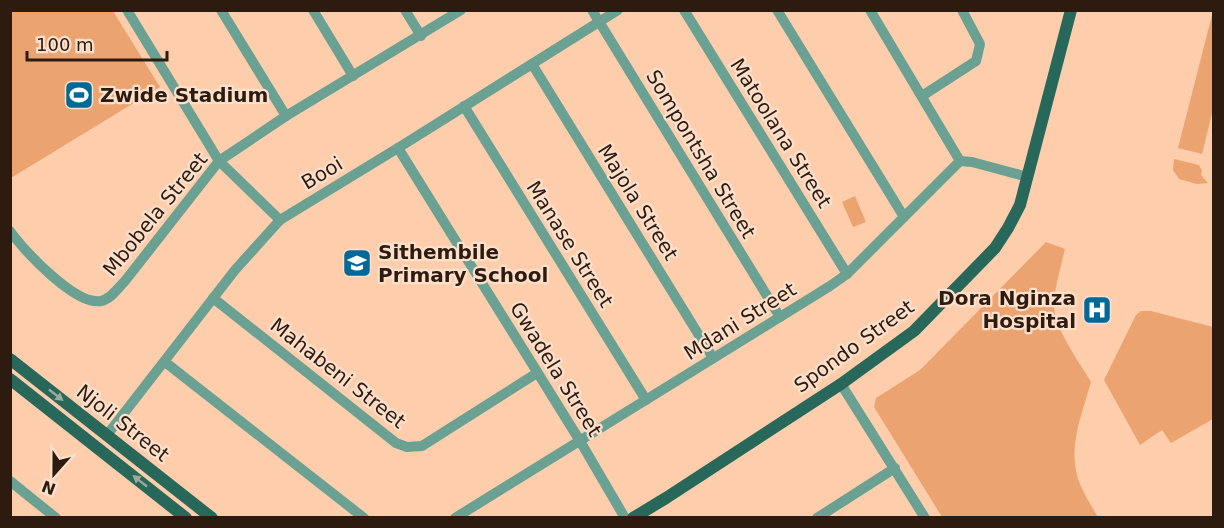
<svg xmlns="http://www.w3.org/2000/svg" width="1224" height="528" font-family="'DejaVu Sans',sans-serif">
  <rect width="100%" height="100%" fill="#feceac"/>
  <!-- green -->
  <g fill="#eba470">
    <polygon points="10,11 113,11 160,87 11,178"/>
    <polygon points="1213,11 1213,110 1202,154 1178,148"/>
    <polygon points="1174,159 1199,165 1202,171 1201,175 1208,183 1197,184 1179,179 1173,170"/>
    <polygon points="855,196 866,222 853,227 842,202"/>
    <path d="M1046,242l19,7c-4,17 -9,34 -11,51 -3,25 25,61 37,82 -9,33 -25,68 -11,102 5,12 12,23 18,33h-156l-68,-110 2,-9 44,-28z"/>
    <polygon points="1141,311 1151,311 1213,327 1213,419 1171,443 1162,430 1140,445 1104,380 1136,315"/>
  </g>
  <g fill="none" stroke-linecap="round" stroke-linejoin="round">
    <!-- minor -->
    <g stroke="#6aa193" stroke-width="10">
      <polyline points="127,10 219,161 280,220"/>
      <polyline points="221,10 286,116"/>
      <polyline points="313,10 353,76"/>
      <polyline points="405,10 421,36"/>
      <polyline points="592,10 780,317"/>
      <polyline points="684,10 847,274"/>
      <polyline points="777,10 904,217"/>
      <polyline points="870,10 960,161"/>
      <polyline points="532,64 713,358"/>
      <polyline points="922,96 976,61 980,44 962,10"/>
      <polyline points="464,106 646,400"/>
      <polyline points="398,148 580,441 625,518"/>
      <path d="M10,231c14,20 66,75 91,70 10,-2 17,-13 24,-20l94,-120 67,-45 175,-106"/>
      <polyline points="213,298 396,443 407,447 422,446 537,373"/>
      <polyline points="165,362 364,518"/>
      <polyline points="841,384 925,518"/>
      <polyline points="107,435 235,270 280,220 398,148 618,10"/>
      <polyline points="10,481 56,518"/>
      <polyline points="455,518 830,286 847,274 960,161 972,162 1028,177"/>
      <polyline points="817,518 895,468"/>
    </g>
    <!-- major -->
    <g stroke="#27685b" stroke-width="12">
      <polyline points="10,359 212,518"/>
      <polyline points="10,379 186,518"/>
      <polyline points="633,518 666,498 841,384 914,331 995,248 1008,228 1020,205 1071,10"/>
    </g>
  </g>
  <!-- one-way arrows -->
  <defs><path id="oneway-solid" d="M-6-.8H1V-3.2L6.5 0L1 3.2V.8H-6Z" transform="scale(1.5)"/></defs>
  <g fill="#9daa99">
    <use href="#oneway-solid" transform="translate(56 395) rotate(38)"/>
    <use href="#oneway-solid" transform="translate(140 481) rotate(-142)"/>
  </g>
  <!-- icons -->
  <defs>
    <g id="stadium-square" transform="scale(1.5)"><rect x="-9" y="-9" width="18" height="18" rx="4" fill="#006997" stroke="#fde0cc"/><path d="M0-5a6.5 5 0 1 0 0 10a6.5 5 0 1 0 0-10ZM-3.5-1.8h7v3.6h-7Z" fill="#fff"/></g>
    <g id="school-square" transform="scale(1.5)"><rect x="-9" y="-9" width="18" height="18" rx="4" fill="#006997" stroke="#fde0cc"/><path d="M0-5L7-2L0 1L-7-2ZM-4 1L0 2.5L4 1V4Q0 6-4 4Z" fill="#fff"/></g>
    <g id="hospital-square" transform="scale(1.5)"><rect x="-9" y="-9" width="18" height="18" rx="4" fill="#006997" stroke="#fde0cc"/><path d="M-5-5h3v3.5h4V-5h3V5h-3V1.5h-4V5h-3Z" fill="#fff"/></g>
  </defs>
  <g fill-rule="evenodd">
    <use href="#stadium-square" x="79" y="95"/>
    <use href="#school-square" x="357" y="263"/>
    <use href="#hospital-square" x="1097" y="310"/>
  </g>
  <g text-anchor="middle" stroke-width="4.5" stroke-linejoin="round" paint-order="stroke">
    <!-- poi labels -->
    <g font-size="20" font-weight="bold" fill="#2c1b0e" stroke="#fde0cc" text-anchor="start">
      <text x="100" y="102">Zwide Stadium</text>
      <text x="378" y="259">Sithembile<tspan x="378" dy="23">Primary School</tspan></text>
      <text x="1076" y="305" text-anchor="end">Dora Nginza<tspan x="1076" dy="23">Hospital</tspan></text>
    </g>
    <!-- street labels -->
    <g font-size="20" fill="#2c1b0e" stroke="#fde0cc">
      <text transform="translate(781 133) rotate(58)" y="7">Matoolana Street</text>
      <text transform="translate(701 154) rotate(59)" y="7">Sompontsha Street</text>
      <text transform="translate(322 173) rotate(-31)" y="7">Booi</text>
      <text transform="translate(638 202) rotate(58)" y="7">Majola Street</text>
      <text transform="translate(155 214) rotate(-51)" y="7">Mbobela Street</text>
      <text transform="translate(570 244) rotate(58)" y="7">Manase Street</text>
      <text transform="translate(740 321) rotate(-32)" y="7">Mdani Street</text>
      <text transform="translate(854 346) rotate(-36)" y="7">Spondo Street</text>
      <text transform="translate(556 369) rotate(58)" y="7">Gwadela Street</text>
      <text transform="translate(338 373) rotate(38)" y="7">Mahabeni Street</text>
      <text transform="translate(123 423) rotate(38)" y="7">Njoli Street</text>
    </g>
  </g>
  <!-- border -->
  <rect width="1224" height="528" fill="none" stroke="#2c1b0e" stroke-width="24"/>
  <!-- north arrow -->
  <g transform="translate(54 474) rotate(201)" stroke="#fde0cc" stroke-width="4.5" paint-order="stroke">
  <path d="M0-4.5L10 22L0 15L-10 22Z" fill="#2c1b0e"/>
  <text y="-9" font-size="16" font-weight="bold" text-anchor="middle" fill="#2c1b0e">N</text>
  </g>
  <!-- scale -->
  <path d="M27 51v9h140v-9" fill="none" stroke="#2c1b0e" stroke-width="3"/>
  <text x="36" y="51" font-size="18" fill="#2c1b0e" stroke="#fde0cc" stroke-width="4.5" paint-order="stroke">100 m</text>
</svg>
